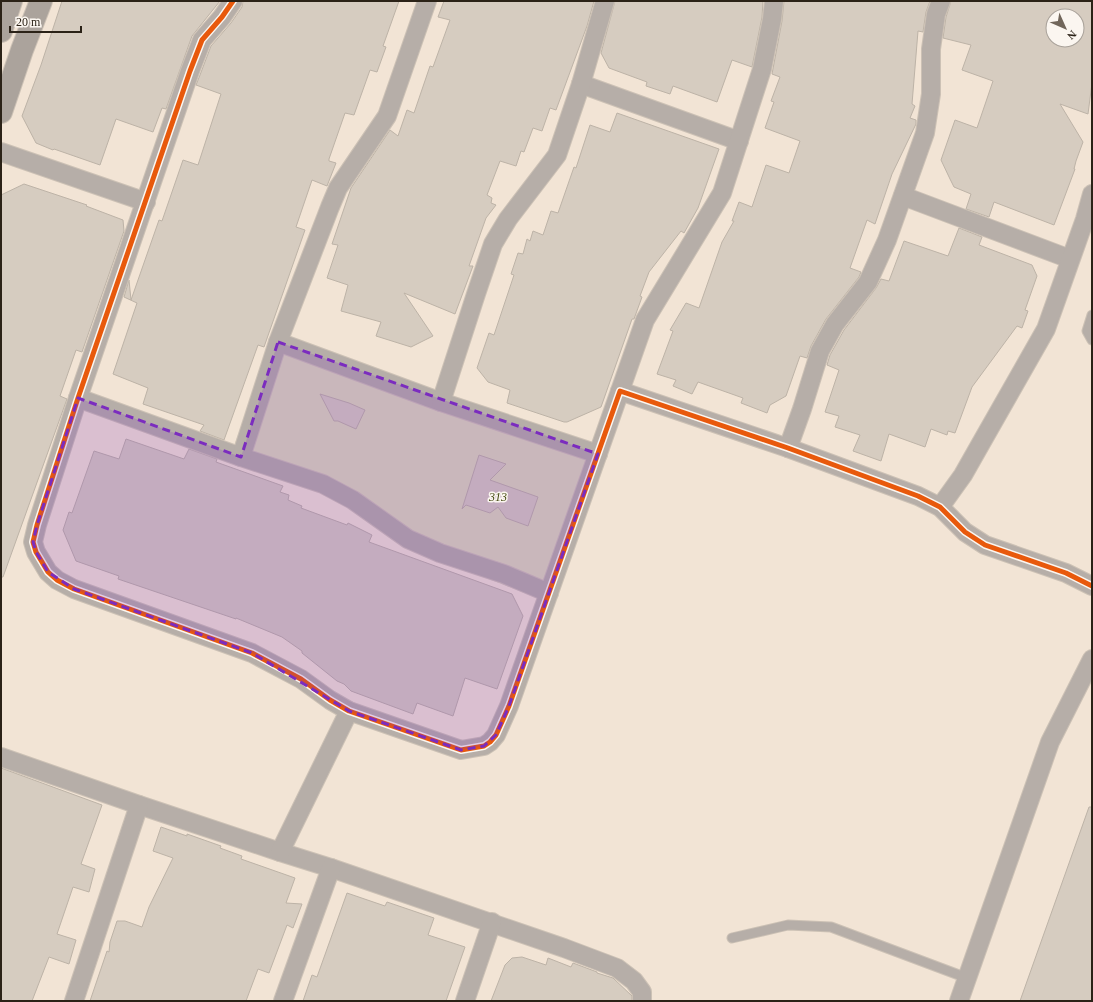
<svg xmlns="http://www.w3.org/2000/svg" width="1093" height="1002" font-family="Georgia,serif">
  <rect width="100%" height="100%" fill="#f2e4d5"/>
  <!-- green -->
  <polygon fill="#dddabb" points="275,332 604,451 548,602 429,556 358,501 230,457"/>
  <!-- building -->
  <g fill="#d6ccc0" stroke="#bdb3a7" fill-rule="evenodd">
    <polygon points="62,1 220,1 192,36 166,109 162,108 153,132 116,119 100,165 54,149 53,150 36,143 22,116 41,65"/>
    <polygon points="243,1 399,1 383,46 386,47 377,72 370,70 354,115 345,113 329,159 329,161 336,163 327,186 312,180 296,227 305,230 264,347 258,345 224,440 200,431 204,425 143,404 148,388 113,374 137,303 124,297 129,280 131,300 159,220 162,221 183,160 198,165 221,94 196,85 200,75 211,46 231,23 242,7"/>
    <polygon points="444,1 594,1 587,26 556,110 550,108 542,131 533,128 524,152 521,151 516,166 500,161 487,195 492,198 491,203 496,205 486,218 469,266 473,266 455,314 404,293 433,336 411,347 376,336 381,322 341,311 348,285 327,278 338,245 332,244 351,188 390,130 398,136 407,110 414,113 430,66 433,67 450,20 438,17"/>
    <polygon points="615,1 763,1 762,17 752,67 732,60 717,102 673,86 670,94 646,86 647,82 609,68 601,53"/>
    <polygon points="784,1 930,1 926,12 923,32 918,31 912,104 915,106 910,118 916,120 916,124 892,174 875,224 867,220 850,268 861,272 859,277 826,319 811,346 807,358 800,356 786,396 770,405 767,413 741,403 743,398 698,382 692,394 673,386 676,380 657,374 673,331 670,330 686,303 699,308 722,242 734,221 732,221 739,202 752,207 766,165 789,173 800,141 765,128 774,102 771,101 780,77 772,74 782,21"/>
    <path d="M951,1h141v82l-4,31 -28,-10 23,38 -7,19 -2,8h1l-21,56 -60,-23 -5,15 -23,-8 5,-15 -17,-7 -4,-8 -9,-19 14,-40 22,8 16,-47 -31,-11 9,-25 -28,-7 3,-21zM1053,16h24v24h-24z"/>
    <polygon points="617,113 719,149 698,208 684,233 681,231 649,272 640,296 642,297 634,319 632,319 601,407 567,422 564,422 507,403 510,390 488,382 477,368 489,333 494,335 514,275 511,274 518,253 523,254 527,239 530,241 533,231 543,235 551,211 558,213 574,167 576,168 590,125 610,132"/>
    <polygon points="24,184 87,205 86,206 123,220 124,231 82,352 76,350 60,396 67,399 3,577 1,577 1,195"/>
    <polygon points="959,228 982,237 979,245 1032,265 1037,276 1025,310 1028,311 1022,328 1017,326 972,387 955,433 948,431 947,435 931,429 925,447 889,434 881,461 853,451 860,435 835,427 839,416 825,412 839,370 827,365 830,355 844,330 876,288 881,279 889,281 904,241 948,256"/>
    <polygon points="320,394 349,403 365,410 356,429 338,421 334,421"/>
    <polygon points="126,439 184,459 189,449 217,459 216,462 283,486 280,492 289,495 288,500 302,506 301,508 347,525 348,523 372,535 369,542 512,594 523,616 497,689 465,678 453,716 417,703 413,714 351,691 344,684 337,681 302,653 302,651 282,637 236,618 236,619 118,579 119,576 76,561 63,530 69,512 72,513 94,451 119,459"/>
    <polygon points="479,455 506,464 490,480 538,497 528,526 506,518 498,507 490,513 466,505 462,509"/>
    <polygon points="1,768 102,805 81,864 95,869 89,892 73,887 57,934 76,940 69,964 49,957 32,1001 1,1001"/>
    <polygon points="1089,807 1092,807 1092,1001 1020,1001"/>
    <polygon points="161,827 187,836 187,834 221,846 220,848 242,856 241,859 295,878 286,903 302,904 293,928 287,925 269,973 258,969 246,1001 90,1001 107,951 109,952 110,942 117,921 125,921 142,927 149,907 173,858 153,851"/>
    <polygon points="347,893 385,906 387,902 434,918 428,935 465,947 446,1001 303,1001 312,975 317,977"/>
    <polygon points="522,957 546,965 548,958 571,967 573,963 597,972 597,973 613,978 632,996 632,1001 491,1001 505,965 512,958"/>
  </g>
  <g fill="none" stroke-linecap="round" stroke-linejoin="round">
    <!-- lane casing -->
    <g stroke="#ccc1b5" stroke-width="11">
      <g id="lane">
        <polyline points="1092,315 1087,331 1092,340"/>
        <polyline points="732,938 788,925 831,927 967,978"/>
      </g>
    </g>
    <!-- street casing -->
    <g stroke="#ccc1b5" stroke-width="20">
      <g id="street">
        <polyline points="233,1 222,17 202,40 190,71 78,398 37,525 33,542 36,552 48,572 57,580 74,589 252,653 301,679 330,700 349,711 461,750 484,746 490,742 496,735 509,706 620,391 788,448 918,496 940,507 965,532 985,545 1066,573 1092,586"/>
        <polyline points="581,84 739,141"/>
        <polyline points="1,152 146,202"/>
        <polyline points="903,196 1070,259"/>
        <polyline points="278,342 441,402 598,454"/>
        <polyline points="620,391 645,320 722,193 762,69 772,19 774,1"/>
        <polyline points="78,398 241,457 323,484 353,500 408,539 440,553 504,574 549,593"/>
        <polyline points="441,402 476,294 493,244 508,219 557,155 581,84 605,1"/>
        <polyline points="788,448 802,409 820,351 835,324 868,282 887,240 925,133 931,94 931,49 936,14 941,1"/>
        <polyline points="241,457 278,342 330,207 338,188 387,116 427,1"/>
        <polyline points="940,507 963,475 980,445 1046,329 1085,219 1092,194"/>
        <polyline points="1,757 139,805 280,852 331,868 564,948 617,968 634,981 642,992 642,1001"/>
        <polyline points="280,852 349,711"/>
        <polyline points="74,1001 139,805"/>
        <polyline points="283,1001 331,868"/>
        <polyline points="465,1001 492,922"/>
        <polyline points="959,1001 1050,742 1092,659"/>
      </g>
    </g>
    <!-- secondary casing -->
    <g stroke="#ccc1b5" stroke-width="24">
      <g id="secondary">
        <polyline points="1,31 11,1"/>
        <polyline points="1,112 22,50 41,1"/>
      </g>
    </g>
    <!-- lane -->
    <use href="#lane" stroke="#b6aea8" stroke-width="9"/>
    <!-- street -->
    <use href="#street" stroke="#b6aea8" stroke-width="18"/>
    <!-- secondary -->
    <use href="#secondary" stroke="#aba39c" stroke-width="22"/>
    <!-- cycleway casing -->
    <g stroke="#fbf6f0" stroke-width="8">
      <polyline id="cycleway" points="233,1 222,17 202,40 190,71 78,398 37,525 33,542 36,552 48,572 57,580 74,589 252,653 301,679 330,700 349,711 461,750 484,746 490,742 496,735 509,706 620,391 788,448 918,496 940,507 965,532 985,545 1066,573 1092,586"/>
    </g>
    <!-- cycleway -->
    <use href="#cycleway" stroke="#e8590c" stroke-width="5"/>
  </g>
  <!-- marked area -->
  <path fill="#7b2cbf" fill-opacity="0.2" stroke="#7b2cbf" stroke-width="3" stroke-dasharray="8 5" stroke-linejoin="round" d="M278,342l320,112 -89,252 -13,29 -12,11 -23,4 -112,-39 -97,-58 -178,-64 -26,-17 -12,-20 -3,-10 4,-17 41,-127 163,59z"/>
  <g text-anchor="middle" stroke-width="3" stroke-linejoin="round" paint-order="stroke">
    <!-- park labels -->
    <g font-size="12" font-style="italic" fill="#454a11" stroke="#fbf6f0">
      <text x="498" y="501">313</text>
    </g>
  </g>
  <!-- border -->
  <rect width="1093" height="1002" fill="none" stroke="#2b2217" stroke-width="4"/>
  <!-- north arrow -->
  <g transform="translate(1065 28) rotate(135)"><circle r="19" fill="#fbf6f0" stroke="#a8a199"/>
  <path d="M0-3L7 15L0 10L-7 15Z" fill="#71665a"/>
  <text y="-6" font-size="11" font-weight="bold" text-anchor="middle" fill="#2b2217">N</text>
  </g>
  <!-- scale -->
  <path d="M10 26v6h71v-6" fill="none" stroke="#2b2217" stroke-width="2"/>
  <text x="16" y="26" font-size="12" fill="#2b2217" stroke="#fbf6f0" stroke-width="3" paint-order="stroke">20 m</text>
</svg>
